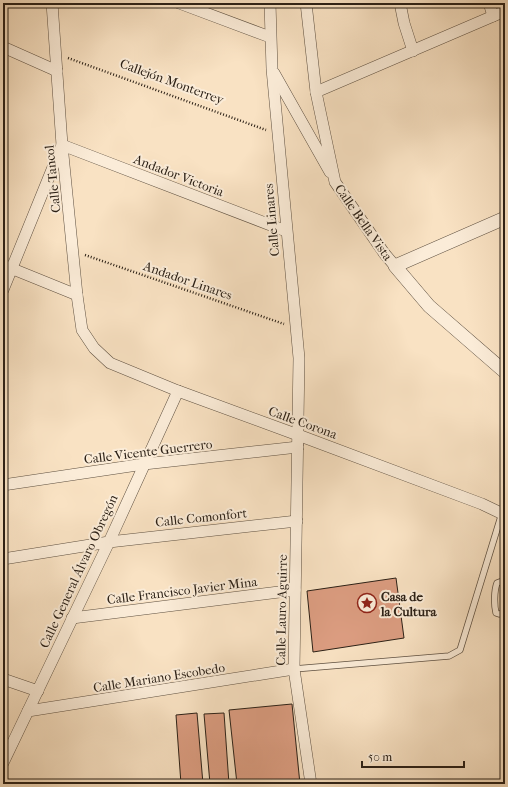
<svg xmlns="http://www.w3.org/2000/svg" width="508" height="787" font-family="'IM FELL French Canon',serif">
  <rect width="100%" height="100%" fill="#f9e2c3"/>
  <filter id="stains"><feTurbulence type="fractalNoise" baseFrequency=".005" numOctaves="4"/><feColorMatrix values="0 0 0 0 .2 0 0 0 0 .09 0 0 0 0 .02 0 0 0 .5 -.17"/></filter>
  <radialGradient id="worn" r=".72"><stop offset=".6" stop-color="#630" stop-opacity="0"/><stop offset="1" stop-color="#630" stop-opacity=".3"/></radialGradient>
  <!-- building -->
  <g fill="#dc9d81" stroke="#2b2016">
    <polygon points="396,578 404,638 313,652 307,591"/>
    <polygon points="292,704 300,784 237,784 229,710"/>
    <polygon points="197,713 203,784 181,784 176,715"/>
    <polygon points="224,713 229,784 210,784 204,714"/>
  </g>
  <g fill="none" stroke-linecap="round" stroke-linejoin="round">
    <!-- service casing -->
    <g stroke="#5e5041" stroke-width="7">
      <g id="service">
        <path d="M505,580l-8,3c-3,8 -3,22 -1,30l3,1 6,-1"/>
        <polyline points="294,669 449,656 460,650 502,513"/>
      </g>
    </g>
    <!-- minor casing -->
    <g stroke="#5e5041" stroke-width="12">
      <g id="minor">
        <polyline points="52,3 62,145 77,295 82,330 94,348 110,363 178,391 298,435 482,504 505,515"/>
        <polyline points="179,3 270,37"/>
        <polyline points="270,3 272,69 299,358 294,669 311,784"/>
        <polyline points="306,3 316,92 335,182 384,253 395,266"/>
        <polyline points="400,3 404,23 413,51"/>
        <polyline points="489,3 493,16"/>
        <polyline points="3,47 57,71"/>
        <polyline points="274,73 330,172"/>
        <polyline points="316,92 505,11"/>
        <polyline points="3,265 77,295"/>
        <polyline points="3,290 62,145 286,231"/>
        <polyline points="3,485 144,464 298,447"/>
        <polyline points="3,559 109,542 297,521"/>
        <polyline points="72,618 295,590"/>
        <polyline points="3,679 38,691"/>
        <polyline points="28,711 294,669"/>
        <polyline points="3,763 109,542 178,391"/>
      </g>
    </g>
    <!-- tertiary casing -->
    <g stroke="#5e5041" stroke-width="14">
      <polyline id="tertiary" points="505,218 395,266 429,306 505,372"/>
    </g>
    <!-- path -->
    <g stroke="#2b2016" stroke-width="2.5" stroke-dasharray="1 2" stroke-linecap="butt">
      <polyline points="68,58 266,130"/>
      <polyline points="85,255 284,324"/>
    </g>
    <!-- service -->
    <use href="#service" stroke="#fbecd8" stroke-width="5.5"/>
    <!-- minor -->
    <use href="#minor" stroke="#fbecd8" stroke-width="11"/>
    <!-- tertiary -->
    <use href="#tertiary" stroke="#fbecd8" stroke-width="13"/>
  </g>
  <!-- icons -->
  <defs>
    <g id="sight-ring" transform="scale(1)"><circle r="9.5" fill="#fbecd8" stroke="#8f2418" stroke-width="1.5"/><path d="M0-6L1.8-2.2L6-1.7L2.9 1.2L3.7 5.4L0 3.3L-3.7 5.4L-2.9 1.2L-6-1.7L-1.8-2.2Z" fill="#8f2418"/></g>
  </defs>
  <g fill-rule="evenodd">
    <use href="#sight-ring" x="367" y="603"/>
  </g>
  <g text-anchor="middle" stroke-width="4" stroke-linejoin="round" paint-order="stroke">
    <!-- street labels -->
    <g font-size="13" fill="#2b2016" stroke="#fbecd8">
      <text transform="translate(172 81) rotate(20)" y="5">Callejón Monterrey</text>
      <text transform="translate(179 175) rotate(21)" y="5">Andador Victoria</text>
      <text transform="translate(52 179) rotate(-96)" y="5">Calle Tancol</text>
      <text transform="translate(271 220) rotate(-95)" y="5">Calle Linares</text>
      <text transform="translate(364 222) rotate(55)" y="5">Calle Bella Vista</text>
      <text transform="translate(188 280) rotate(19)" y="5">Andador Linares</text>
      <text transform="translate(303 422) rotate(20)" y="5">Calle Corona</text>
      <text transform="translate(148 451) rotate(-7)" y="5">Calle Vicente Guerrero</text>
      <text transform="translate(201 517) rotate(-6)" y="5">Calle Comonfort</text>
      <text transform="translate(78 571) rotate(-65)" y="5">Calle General Álvaro Obregón</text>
      <text transform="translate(182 590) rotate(-7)" y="5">Calle Francisco Javier Mina</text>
      <text transform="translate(281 610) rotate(-89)" y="5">Calle Lauro Aguirre</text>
      <text transform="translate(159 677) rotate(-9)" y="5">Calle Mariano Escobedo</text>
    </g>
    <!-- poi labels -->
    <g font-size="13" font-weight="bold" fill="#2b2016" stroke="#fbecd8" text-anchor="start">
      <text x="381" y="601">Casa de<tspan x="381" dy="15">la Cultura</tspan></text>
    </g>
  </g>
  <!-- margin -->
  <rect width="508" height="787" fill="none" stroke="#f9e2c3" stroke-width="16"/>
  <rect x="4" y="4" width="500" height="779" fill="none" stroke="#2b2016" stroke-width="2"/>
  <rect x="8" y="8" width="492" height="771" fill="none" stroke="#2b2016"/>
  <!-- scale -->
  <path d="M362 761v6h102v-6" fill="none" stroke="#2b2016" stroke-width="2"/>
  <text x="368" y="761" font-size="12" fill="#2b2016" stroke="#fbecd8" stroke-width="3" paint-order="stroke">50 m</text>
  <rect width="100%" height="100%" filter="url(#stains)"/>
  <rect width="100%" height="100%" fill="url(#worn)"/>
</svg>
